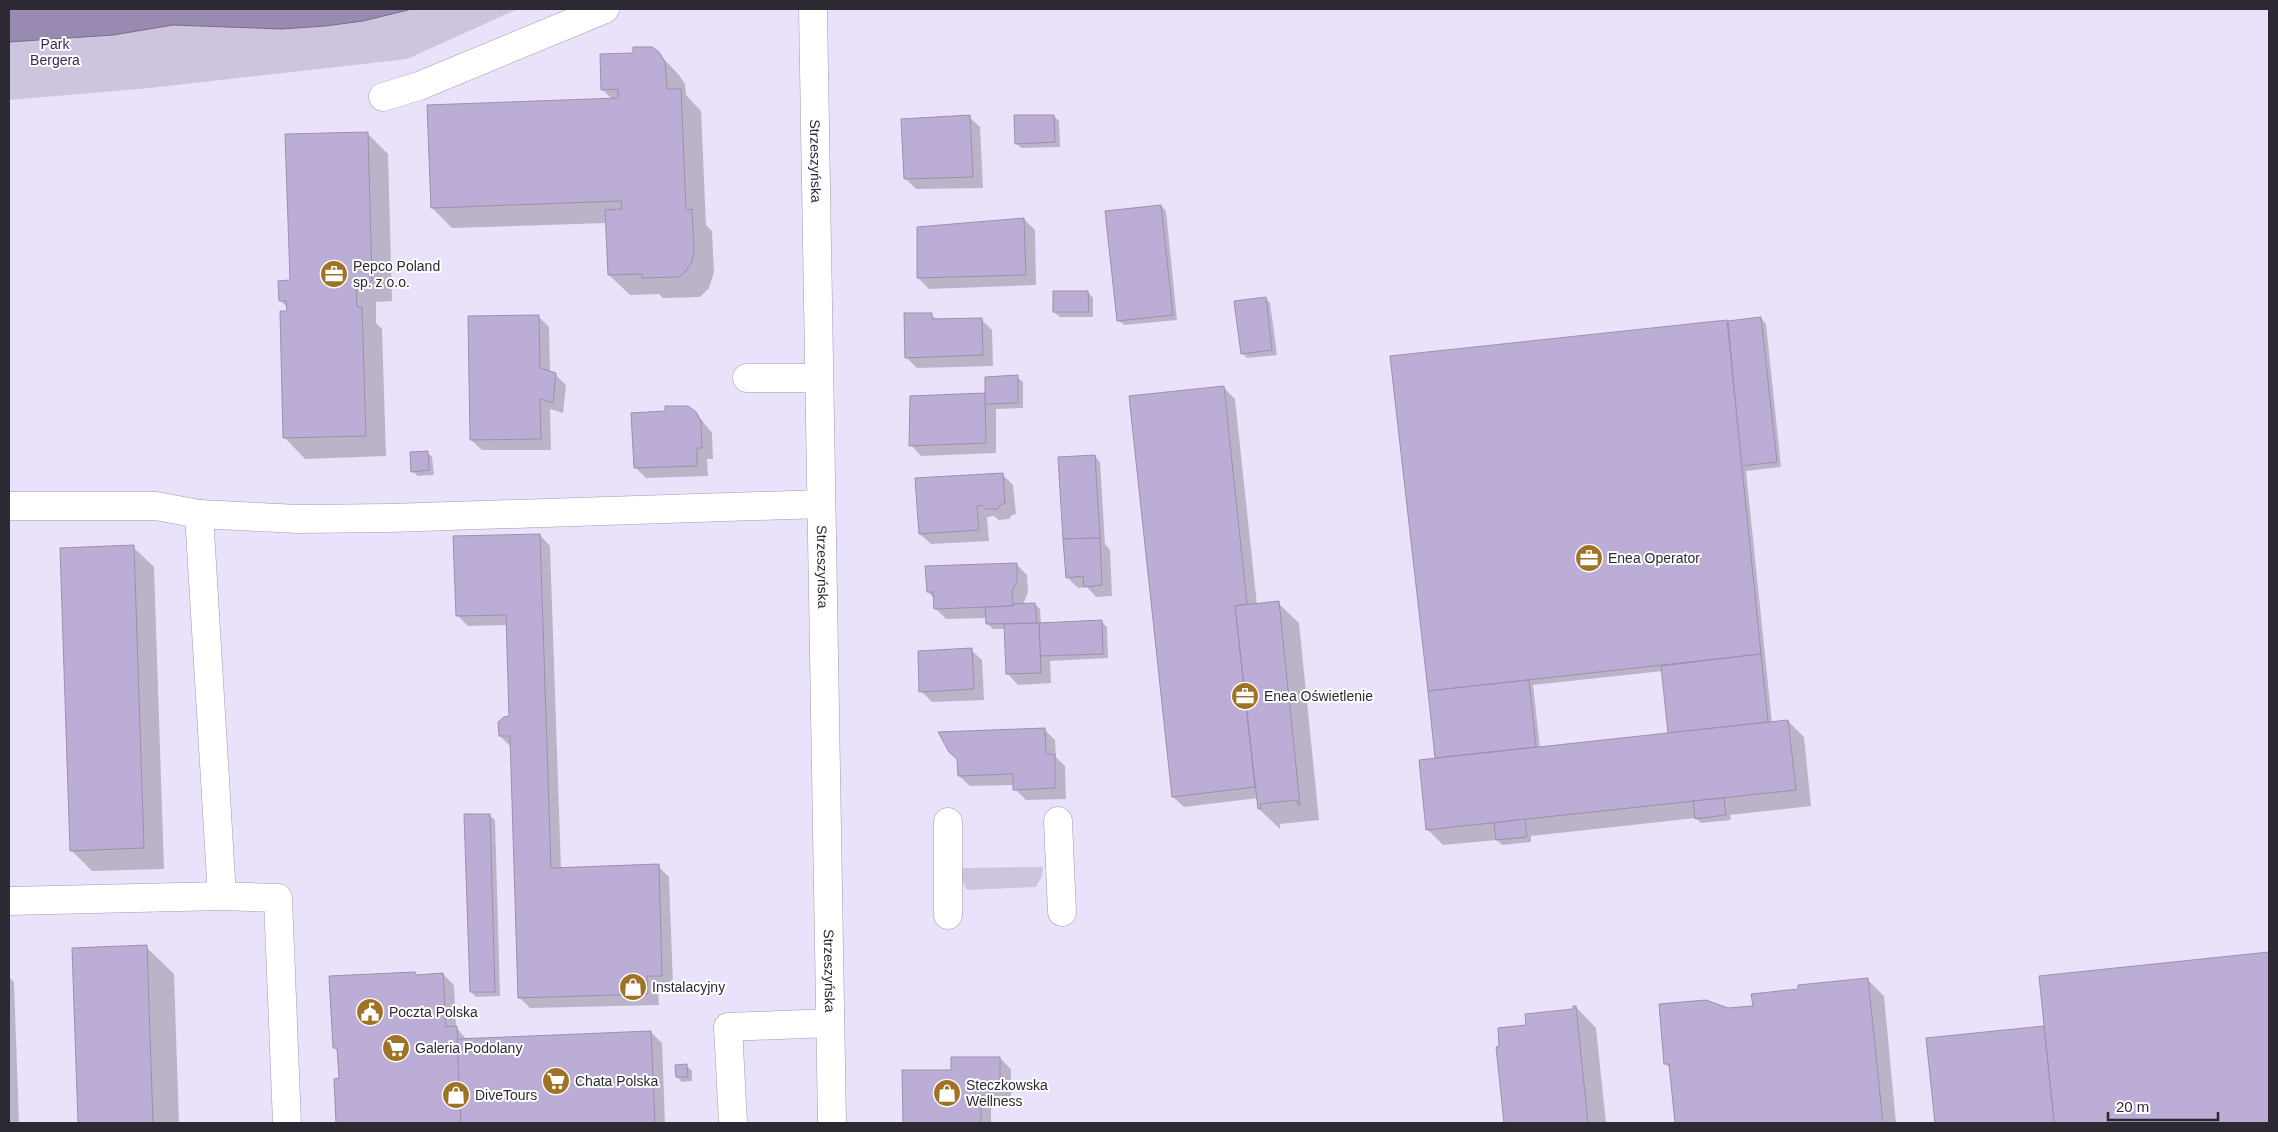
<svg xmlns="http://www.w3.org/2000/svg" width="2278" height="1132" font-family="Arial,sans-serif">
  <rect width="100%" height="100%" fill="#eae2fb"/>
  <!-- green -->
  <g fill="#cdc4de">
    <polygon points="9,9 518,9 407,59 150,88 9,100"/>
    <polygon points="1043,867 1042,876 1036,887 967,890 961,879 961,868"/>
  </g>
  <!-- water -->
  <polygon fill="#988ab1" stroke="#786d8b" points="9,9 412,9 363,21 325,26 282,29 173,25 113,35 9,42"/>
  <!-- shadow -->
  <g fill="#0003" fill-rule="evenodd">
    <polygon points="658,53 679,75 685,84 686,95 701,111 706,225 712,231 714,272 709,288 700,297 663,298 659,294 630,295 609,275 607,223 452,228 432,208 612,99 602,89"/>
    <polygon points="1054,116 1059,121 1060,147 1021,148 1016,143"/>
    <polygon points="969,117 980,127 983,188 916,189 905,178"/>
    <polygon points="367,133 388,154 392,301 376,302 376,323 382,329 386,456 305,459 285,438 288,312 288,308 280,300"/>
    <polygon points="1161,206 1166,211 1177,320 1124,325 1118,320"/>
    <polygon points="1024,219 1035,230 1036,285 929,289 918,278"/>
    <polygon points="1088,292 1093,298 1093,317 1060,317 1054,312"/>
    <polygon points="1265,298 1270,303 1277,355 1247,358 1242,353"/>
    <polygon points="931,314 937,320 981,319 992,330 993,366 917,368 906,357"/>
    <polygon points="538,316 549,327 550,372 555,374 566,385 563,413 550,409 551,450 482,450 471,440"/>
    <path d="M1761,318l5,6 15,143 -35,4 26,252 16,-2 16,16 7,69 -81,9 1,5 -30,3 -5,-5 -165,18v6l-29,3 -5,-5 -54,5 -16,-16 11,-70 -46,-402zM1663,671l7,63 -130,14 -7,-63z"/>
    <polygon points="1017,377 1023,382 1023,408 996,409 996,453 921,456 911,445 987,394"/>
    <polygon points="1224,388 1235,399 1257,605 1278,603 1299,623 1319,820 1280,824 1280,829 1259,809 1258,798 1184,807 1173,797"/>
    <polygon points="696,413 712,433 713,459 707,459 708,476 646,478 635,467"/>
    <polygon points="427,452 432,457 434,475 418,476 412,471"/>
    <polygon points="1095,456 1100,462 1105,544 1110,550 1112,596 1096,597 1087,587 1078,588 1067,577"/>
    <polygon points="1002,474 1013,485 1016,514 1012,515 1009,519 999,520 994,516 987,517 989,541 931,544 920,534"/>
    <polygon points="540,535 550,546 561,869 658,866 669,877 673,986 658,987 659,1005 530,1008 519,997 511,747 500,736 511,718 508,625 468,626 457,615"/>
    <polygon points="133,547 154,567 164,869 92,871 71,850"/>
    <polygon points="1016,564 1027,575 1028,592 1023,605 1035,604 1040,609 1041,624 1102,622 1107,627 1108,658 1050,661 1051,683 1018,685 1008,674 1005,629 993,629 988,624 987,618 946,619 935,608 934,598 928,592"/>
    <polygon points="971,650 982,660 984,700 932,702 921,691"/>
    <polygon points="1044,729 1055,740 1056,757 1065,766 1066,799 1026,800 1015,789 1014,785 970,786 959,776"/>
    <polygon points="489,815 495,820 500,996 476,997 471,992"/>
    <polygon points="146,947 174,974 179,1123 79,1123 74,949"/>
    <polygon points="2269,954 2269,1123 1936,1123 1927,1040 2046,1028 2041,977"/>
    <polygon points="443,974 454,985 456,1027 467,1040 651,1032 662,1043 665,1123 337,1123 335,1080 340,1079 339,1052 334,1047"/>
    <polygon points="9,977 14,982 19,1123 9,1123"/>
    <polygon points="1868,980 1884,996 1896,1123 1677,1123 1671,1069 1665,1063 1728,1010 1754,1007"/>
    <polygon points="1576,1007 1596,1028 1606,1123 1505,1123 1497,1048 1528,1026 1574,1010"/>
    <polygon points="1000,1058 1011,1069 1011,1096 1000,1096 1000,1106 991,1107 991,1123 904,1123 904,1071 952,1071"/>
    <polygon points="686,1065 692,1071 692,1081 682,1082 677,1077"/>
  </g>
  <!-- building -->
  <g fill="#bbadd5" stroke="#9a92a9">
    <polygon points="633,47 652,47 659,52 665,62 667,89 681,89 686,210 692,209 694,251 692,262 685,272 679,277 642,278 642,274 608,275 605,210 622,209 621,201 431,208 427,105 618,98 618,89 601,90 600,54 633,53"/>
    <polygon points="970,115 973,177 904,179 901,119"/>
    <polygon points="1014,115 1054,115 1055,142 1015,144"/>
    <polygon points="368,132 372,281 356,281 357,307 362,307 366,436 283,438 280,311 287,311 286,301 279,301 278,281 290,280 285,134"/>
    <polygon points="1161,205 1173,315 1117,321 1105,211"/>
    <polygon points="1024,218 1026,275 917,278 917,227"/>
    <polygon points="1053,291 1088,291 1089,312 1053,312"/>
    <polygon points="1266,297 1272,350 1241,354 1234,301"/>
    <polygon points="904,313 932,313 932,319 982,318 983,355 905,358"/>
    <polygon points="539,315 540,368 556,373 553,403 540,399 541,439 470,440 468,316"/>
    <polygon points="1761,317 1777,462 1741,466 1728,321"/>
    <polygon points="1727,320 1761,654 1428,691 1390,356"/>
    <polygon points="1018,375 1018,403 985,404 985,377"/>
    <polygon points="1224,386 1247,604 1235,606 1255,787 1172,797 1129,396"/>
    <polygon points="985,393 986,443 909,446 910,396"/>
    <polygon points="665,406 688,406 696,412 701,421 702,448 697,448 697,466 634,468 631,413 665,411"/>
    <polygon points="428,451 429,470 411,472 410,452"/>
    <polygon points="1095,455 1100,538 1063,539 1058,457"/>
    <polygon points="1003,473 1005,504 1001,504 998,509 986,509 982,505 977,506 979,530 919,534 915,478"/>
    <polygon points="540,534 551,868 659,864 662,976 647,976 648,994 518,998 510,736 499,736 498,722 504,717 509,716 506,615 456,616 453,536"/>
    <polygon points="1100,538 1102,585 1084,587 1083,576 1066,578 1063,539"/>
    <polygon points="134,545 144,848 70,851 60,548"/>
    <polygon points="1017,563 1017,581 1012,591 1013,606 934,609 933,592 927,592 925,566"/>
    <polygon points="1279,601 1300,805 1298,805 1297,800 1260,804 1261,809 1258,809 1235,606"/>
    <polygon points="1035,603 1037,623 986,624 985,607 1013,606 1013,604"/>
    <polygon points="1102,620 1103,654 1040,656 1039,623"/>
    <polygon points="1039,623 1041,673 1006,674 1004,624"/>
    <polygon points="972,648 974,689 919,692 918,651"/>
    <polygon points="1761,654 1768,722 1668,733 1661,666"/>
    <polygon points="1529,680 1536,747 1435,758 1428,691"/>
    <polygon points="1788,720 1796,790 1426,830 1419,760"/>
    <polygon points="1045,728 1046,754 1055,754 1055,788 1013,790 1013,774 958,776 957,759 949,752 938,732"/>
    <polygon points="1724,798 1726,815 1695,819 1693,801"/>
    <polygon points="464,814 490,814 495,992 470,992"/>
    <polygon points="1525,819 1527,837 1496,840 1494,823"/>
    <polygon points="147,945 153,1123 78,1123 72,948"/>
    <polygon points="2269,952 2269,1123 2054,1123 2039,976"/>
    <polygon points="415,972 416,975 443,973 446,1027 457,1026 461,1123 336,1123 334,1079 339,1078 337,1048 333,1048 329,976"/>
    <polygon points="1868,978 1883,1123 1675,1123 1669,1064 1664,1064 1659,1004 1706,1000 1728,1008 1753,1006 1751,994 1798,989 1798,985"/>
    <polygon points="1573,1006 1576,1006 1588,1123 1504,1123 1496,1047 1499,1046 1498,1028 1526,1025 1525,1014 1573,1009"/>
    <polygon points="2044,1026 2054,1123 1935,1123 1926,1038"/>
    <polygon points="651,1031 655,1123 461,1123 457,1039"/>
    <polygon points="951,1057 1000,1057 1000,1085 989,1085 989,1096 981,1096 981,1123 903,1123 902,1070 951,1070"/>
    <polygon points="687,1064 688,1077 676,1077 675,1065"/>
  </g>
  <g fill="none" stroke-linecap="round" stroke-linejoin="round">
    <!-- minor casing -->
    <g stroke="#a098af" stroke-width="29">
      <g id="minor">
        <path id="s1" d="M813,9l19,1114"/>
        <polyline points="383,97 419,86 605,9"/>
        <polyline points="747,378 818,378"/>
        <polyline points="9,506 156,506 199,514 222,896"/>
        <polyline points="199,514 298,519 390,518 821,504"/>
        <polyline points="1058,821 1062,912"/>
        <polyline points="948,822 948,915"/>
        <polyline points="9,901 222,896 278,898 287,1123"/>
        <polyline points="733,1123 728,1027 830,1023"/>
      </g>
    </g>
    <!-- minor -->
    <use href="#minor" stroke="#fff" stroke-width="28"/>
  </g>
  <!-- icons -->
  <defs>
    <g id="office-disc" transform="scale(1.4375)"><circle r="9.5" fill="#a07225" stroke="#fff"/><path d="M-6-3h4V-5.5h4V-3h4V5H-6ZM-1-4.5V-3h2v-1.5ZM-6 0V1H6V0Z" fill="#fff"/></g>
    <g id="shop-disc" transform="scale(1.4375)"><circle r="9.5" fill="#a07225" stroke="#fff"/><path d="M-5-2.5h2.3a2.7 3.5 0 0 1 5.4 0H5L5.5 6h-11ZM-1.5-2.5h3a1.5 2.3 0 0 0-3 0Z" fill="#fff"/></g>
    <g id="civic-disc" transform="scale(1.4375)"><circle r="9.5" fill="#a07225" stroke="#fff"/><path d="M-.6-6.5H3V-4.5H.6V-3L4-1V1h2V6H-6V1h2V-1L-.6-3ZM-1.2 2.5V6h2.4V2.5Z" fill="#fff"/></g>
    <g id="supermarket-disc" transform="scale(1.4375)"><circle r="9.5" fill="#a07225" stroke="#fff"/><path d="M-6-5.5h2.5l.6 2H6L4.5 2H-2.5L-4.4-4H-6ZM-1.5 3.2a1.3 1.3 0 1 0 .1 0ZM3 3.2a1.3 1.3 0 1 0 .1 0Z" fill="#fff"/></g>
  </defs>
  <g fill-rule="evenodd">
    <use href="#office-disc" x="334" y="274"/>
    <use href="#office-disc" x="1589" y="558"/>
    <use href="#office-disc" x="1245" y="696"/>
    <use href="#shop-disc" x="633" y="987"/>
    <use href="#civic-disc" x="370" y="1012"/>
    <use href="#supermarket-disc" x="396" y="1048"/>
    <use href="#supermarket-disc" x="556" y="1081"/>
    <use href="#shop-disc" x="947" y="1093"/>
    <use href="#shop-disc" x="456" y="1095"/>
  </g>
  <g text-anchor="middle" stroke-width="4" stroke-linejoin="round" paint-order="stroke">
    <!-- park labels -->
    <g font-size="14" fill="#3d275a" stroke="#fff">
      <text x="55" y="49">Park<tspan x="55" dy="16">Bergera</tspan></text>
    </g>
    <!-- street labels -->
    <g font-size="14" fill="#2c2932" stroke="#fff">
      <text dy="5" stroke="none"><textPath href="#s1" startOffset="152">Strzeszyńska</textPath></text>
      <text dy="5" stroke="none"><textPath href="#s1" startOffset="558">Strzeszyńska</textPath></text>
      <text dy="5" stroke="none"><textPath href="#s1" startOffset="962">Strzeszyńska</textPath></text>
    </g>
    <!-- poi labels -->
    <g font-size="14" fill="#2c2932" stroke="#fff" text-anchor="start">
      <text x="353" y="271">Pepco Poland<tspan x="353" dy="16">sp. z o.o.</tspan></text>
      <text x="1608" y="563">Enea Operator</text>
      <text x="1264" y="701">Enea Oświetlenie</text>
      <text x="652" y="992">Instalacyjny</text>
      <text x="389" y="1017">Poczta Polska</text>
      <text x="415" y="1053">Galeria Podolany</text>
      <text x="575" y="1086">Chata Polska</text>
      <text x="966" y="1090">Steczkowska<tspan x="966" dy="16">Wellness</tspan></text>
      <text x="475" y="1100">DiveTours</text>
    </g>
  </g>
  <!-- border -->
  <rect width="2278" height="1132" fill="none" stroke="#2c2932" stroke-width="20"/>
  <!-- scale -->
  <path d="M2108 1112v8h110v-8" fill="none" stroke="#2c2932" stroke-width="2.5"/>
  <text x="2116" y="1112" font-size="15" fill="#2c2932" stroke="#ffffff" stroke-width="4" paint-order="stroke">20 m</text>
</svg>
